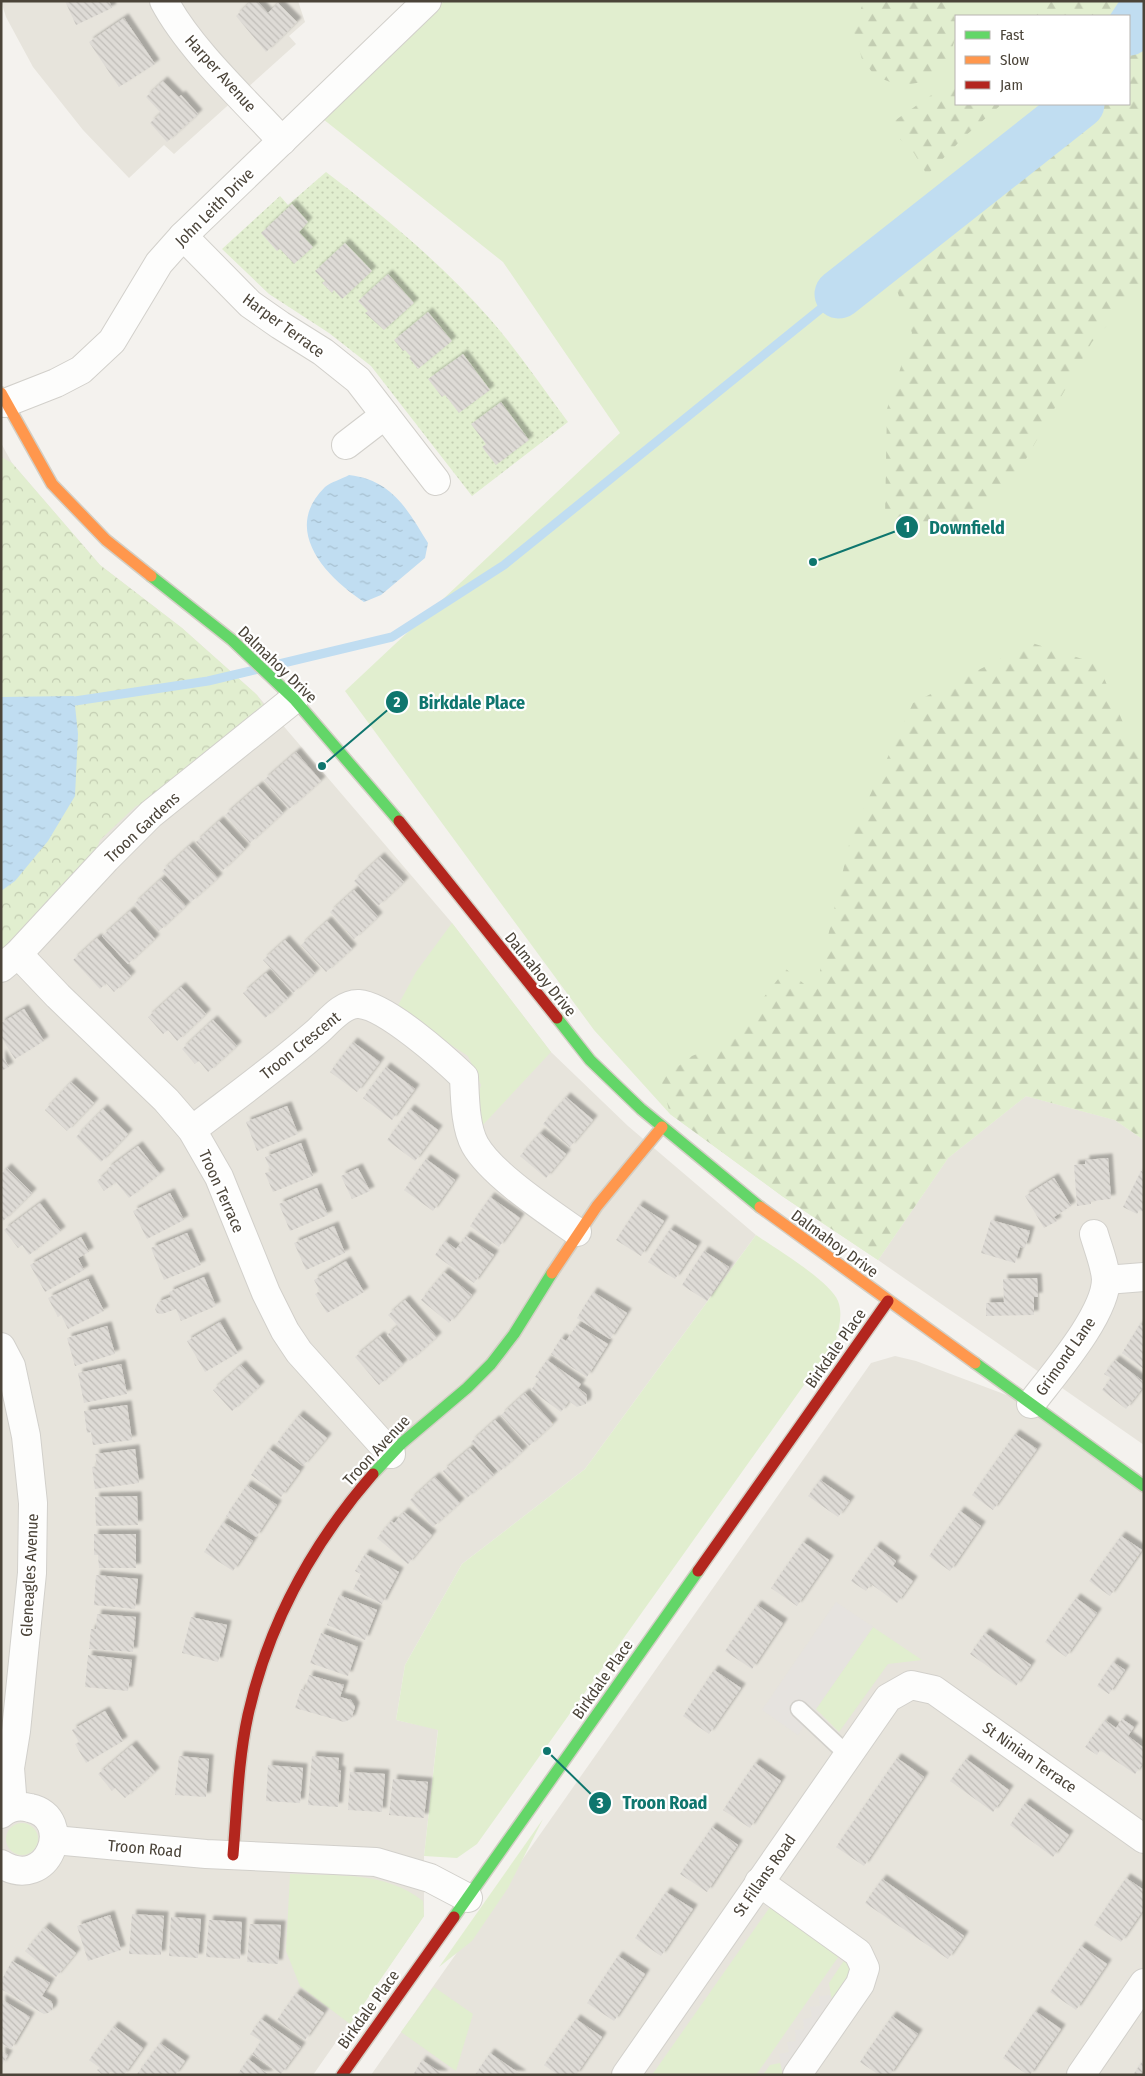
<svg xmlns="http://www.w3.org/2000/svg" width="1145" height="2076" font-family="'Fira Sans Condensed',sans-serif">
  <defs>
    <pattern id="forest-firs" width="22" height="20" patternUnits="userSpaceOnUse" patternTransform="scale(1.25)"><rect width="22" height="20" fill="#e1eecf"/><path d="M5 1l3.5 6h-7zM16 11l3.5 6h-7z" fill="#c3cdb2"/></pattern>
    <pattern id="park-crowns" width="20" height="18" patternUnits="userSpaceOnUse" patternTransform="scale(1.25)"><rect width="20" height="18" fill="#e1eecf"/><path d="M2 6a3 3 0 1 1 6 0M12 15a3 3 0 1 1 6 0" fill="none" stroke="#c3cdb2"/></pattern>
    <pattern id="garden-dots" width="8" height="8" patternUnits="userSpaceOnUse" patternTransform="scale(1.25)"><rect width="8" height="8" fill="#e1eecf"/><path d="M2 2h.1M6 6h.1" fill="none" stroke="#c3cdb2" stroke-width="1.8" stroke-linecap="round"/></pattern>
    <pattern id="water-ripples" width="26" height="14" patternUnits="userSpaceOnUse" patternTransform="scale(1.25)"><rect width="26" height="14" fill="#c0ddf1"/><path d="M2 4q2-2 4 0t4 0M15 11q2-2 4 0t4 0" fill="none" stroke="#a6bfcf"/></pattern>
    <pattern id="building-back-hatch" width="6" height="6" patternUnits="userSpaceOnUse" patternTransform="scale(1.25)"><rect width="6" height="6" fill="#dedbd6"/><path d="M-1 5l2 2M0 0l6 6M5-1l2 2" fill="none" stroke="#c0bdb8"/></pattern>
    <filter id="shadow"><feDropShadow dx="4.5" dy="-4.5" stdDeviation="1" flood-color="#0004"/></filter>
  </defs>
  <rect width="100%" height="100%" fill="#f4f2ee"/>
  <!-- residential -->
  <g fill="#e7e4dc">
    <polygon points="1,1 298,1 305,22 289,36 296,44 174,154 164,145 129,178 83,130 33,67 6,17"/>
    <polygon points="1,443 12,463 100,565 182,628 257,695 452,923 551,1052 628,1126 756,1235 585,1469 462,1564 405,1665 396,1720 438,1729 424,1856 424,1916 313,2075 1,2075"/>
    <polygon points="1026,1096 1115,1120 1144,1140 1144,1445 878,1260 948,1158"/>
    <polygon points="895,1356 916,1361 1031,1404 1144,1485 1144,2075 371,2075 871,1363"/>
  </g>
  <!-- grass -->
  <g fill="#e1eecf" fill-rule="evenodd">
    <path d="M444,1h700v1139l-29,-20 -89,-24 -78,62 -70,102 -96,-64 -112,-82 -76,-84 -249,-339 275,-258 -117,-171 -180,-143zM956,16h173v88h-173z"/>
    <polygon points="452,923 551,1052 480,1128 475,1106 481,1085 468,1056 396,1009 416,972"/>
    <path d="M756,1235c20,14 74,46 82,66 5,13 1,26 -2,39l-359,504 -20,14 -33,-2 14,-126 -42,-10 9,-55 57,-101 123,-95z"/>
    <polygon points="873,1627 922,1660 888,1664 839,1732 816,1709"/>
    <polygon points="543,1819 508,1888 472,1941 439,1967"/>
    <circle cx="22" cy="1839" r="16"/>
    <path d="M290,1874c47,2 95,-3 133,27l1,15 -74,108 -50,-38 -14,-35z"/>
    <polygon points="770,1907 784,1911 841,1953 756,2075 652,2075"/>
    <polygon points="847,1956 855,1968 833,2008 829,1983"/>
    <polygon points="434,1987 473,2014 456,2071 401,2032"/>
    <polygon points="780,2063 783,2075 763,2075 770,2065"/>
  </g>
  <!-- forest -->
  <g fill="url(#forest-firs)">
    <path d="M864,1h83c18,29 5,55 -14,79l-33,6 -25,-10 -13,-17 -9,-30z"/>
    <polygon points="1036,1 1144,1 1144,298 1129,301 1092,342 1013,482 969,525 932,537 904,536 885,519 887,409 912,333 882,248 911,218 967,181 1004,149 1047,104 1129,104 1129,16 1024,16"/>
    <polygon points="956,78 956,104 1002,104 964,137 927,175 914,153 887,126"/>
    <polygon points="1032,643 1098,664 1133,746 1144,749 1144,1140 1115,1120 1026,1096 948,1158 878,1260 782,1196 670,1114 661,1079 692,1056 730,1040 786,969 815,993 851,836 913,703"/>
  </g>
  <!-- park -->
  <polygon fill="url(#park-crowns)" points="1,457 12,463 100,565 182,628 257,695 264,706 152,801 136,806 100,840 93,860 1,956"/>
  <!-- garden -->
  <path fill="url(#garden-dots)" d="M326,172c58,44 115,91 164,147 28,32 52,68 78,103l-96,74 -101,-130 -42,-33 -60,-39 -47,-45 58,-53 8,9z"/>
  <!-- parking -->
  <g fill="#e6e3df">
    <polygon points="836,1602 873,1627 798,1735 762,1710"/>
    <polygon points="831,1995 833,2008 788,2075 783,2075 779,2054 789,2052 787,2042 796,2041 795,2030 804,2029 803,2019 812,2017 810,2007 820,2006 819,1996"/>
  </g>
  <!-- water -->
  <g fill="url(#water-ripples)">
    <path d="M349,475c43,5 58,34 79,68l-3,15 -44,37 -17,7c-38,-25 -83,-72 -39,-115 6,-5 17,-8 24,-12z"/>
    <polygon points="74,696 78,734 75,796 48,841 15,881 1,891 1,697"/>
  </g>
  <g fill="none" stroke-linecap="round" stroke-linejoin="round">
    <!-- stream -->
    <polyline stroke="#c0ddf1" stroke-width="9" points="75,701 208,681 392,637 504,565 839,294"/>
    <!-- river -->
    <g stroke="#c0ddf1" stroke-width="49">
      <polyline points="1129,31 1144,8"/>
      <polyline points="839,294 1080,104"/>
    </g>
  </g>
  <!-- building -->
  <g fill="url(#building-back-hatch)" filter="url(#shadow)">
    <polygon points="65,1 109,1 112,8 76,25"/>
    <polygon points="251,1 257,1 268,13 278,3 297,22 266,52 236,16"/>
    <polygon points="124,18 155,64 119,87 89,42"/>
    <polygon points="163,81 179,97 181,95 198,114 167,142 150,123 161,113 146,97"/>
    <polygon points="292,204 308,222 299,232 313,247 294,264 280,249 277,251 261,233"/>
    <polygon points="345,243 372,271 342,299 334,290 332,293 322,283 325,281 315,271"/>
    <polygon points="388,274 414,303 384,330 365,313 368,311 358,301"/>
    <polygon points="428,312 452,341 418,369 409,358 411,357 405,350 403,351 394,340"/>
    <polygon points="463,354 490,390 459,413 445,395 442,397 428,379"/>
    <polygon points="501,402 529,440 496,465 482,447 486,444 471,424"/>
    <polygon points="296,752 321,781 289,809 264,780"/>
    <polygon points="258,786 283,813 250,843 225,815"/>
    <polygon points="219,821 245,849 222,871 196,842"/>
    <polygon points="189,846 218,878 191,902 162,871"/>
    <polygon points="380,857 404,882 378,906 354,881"/>
    <polygon points="161,879 186,906 159,931 134,904"/>
    <polygon points="354,890 378,917 354,939 330,912"/>
    <polygon points="130,911 155,939 128,964 102,936"/>
    <polygon points="327,921 352,949 326,972 301,945"/>
    <polygon points="97,938 131,976 114,992 106,983 100,989 73,960"/>
    <polygon points="285,940 315,973 293,993 263,960"/>
    <polygon points="266,973 288,998 265,1018 243,993"/>
    <polygon points="181,987 206,1014 177,1041 168,1030 163,1034 148,1017"/>
    <polygon points="24,1009 44,1041 15,1059 1,1037 1,1023"/>
    <polygon points="213,1020 237,1046 208,1072 199,1061 195,1064 182,1049"/>
    <polygon points="353,1042 380,1062 357,1092 330,1072"/>
    <polygon points="1,1054 9,1067 1,1071"/>
    <polygon points="386,1067 415,1089 392,1120 363,1098"/>
    <polygon points="71,1082 94,1103 67,1131 45,1110"/>
    <polygon points="566,1097 593,1120 570,1147 543,1124"/>
    <polygon points="287,1106 298,1134 257,1151 246,1122"/>
    <polygon points="103,1109 128,1134 101,1162 76,1137"/>
    <polygon points="410,1109 438,1130 415,1161 387,1140"/>
    <polygon points="540,1133 566,1154 546,1178 520,1156"/>
    <polygon points="301,1143 313,1176 273,1192 265,1173 271,1171 265,1157"/>
    <polygon points="138,1146 160,1174 129,1198 116,1182 104,1191 97,1181 109,1171 107,1169"/>
    <polygon points="1108,1158 1111,1199 1091,1201 1091,1204 1077,1206 1074,1165 1085,1164 1085,1160"/>
    <polygon points="426,1159 455,1180 433,1211 404,1190"/>
    <polygon points="7,1168 32,1193 3,1221 1,1219 1,1174"/>
    <polygon points="358,1168 370,1191 352,1199 341,1176"/>
    <polygon points="1141,1171 1144,1172 1144,1212 1139,1210 1137,1214 1123,1207"/>
    <polygon points="1054,1178 1071,1206 1054,1217 1057,1221 1044,1228 1025,1196"/>
    <polygon points="317,1188 328,1215 290,1231 279,1204"/>
    <polygon points="170,1193 184,1220 147,1239 133,1211"/>
    <polygon points="490,1197 520,1218 499,1247 470,1226"/>
    <polygon points="40,1203 61,1231 29,1255 22,1245 18,1248 4,1230"/>
    <polygon points="639,1205 664,1221 641,1256 616,1240"/>
    <polygon points="991,1220 1030,1231 1025,1248 1020,1247 1015,1263 981,1253"/>
    <polygon points="334,1226 345,1253 306,1270 294,1243"/>
    <polygon points="670,1229 697,1246 675,1279 648,1262"/>
    <polygon points="187,1233 201,1265 164,1280 151,1248"/>
    <polygon points="466,1236 494,1255 474,1283 435,1255 445,1241 456,1249"/>
    <polygon points="81,1237 89,1252 78,1258 84,1270 45,1292 30,1265"/>
    <polygon points="704,1251 729,1267 707,1301 682,1285"/>
    <polygon points="346,1261 364,1292 327,1313 315,1294 320,1291 314,1280"/>
    <polygon points="444,1272 472,1295 449,1323 421,1300"/>
    <polygon points="204,1277 216,1306 181,1321 176,1309 162,1314 157,1313 155,1309 158,1302 171,1297 169,1292"/>
    <polygon points="1037,1278 1038,1297 1034,1297 1034,1315 986,1316 986,1303 1004,1302 1003,1279"/>
    <polygon points="88,1279 104,1311 68,1329 61,1315 58,1317 48,1298"/>
    <polygon points="593,1292 627,1313 610,1339 577,1318"/>
    <polygon points="405,1300 437,1337 410,1361 387,1335 398,1326 388,1315"/>
    <polygon points="220,1322 238,1353 205,1372 187,1341"/>
    <polygon points="1140,1324 1144,1327 1144,1369 1122,1353"/>
    <polygon points="577,1325 608,1344 587,1377 551,1354 561,1338 566,1341"/>
    <polygon points="107,1326 115,1354 75,1366 67,1338"/>
    <polygon points="380,1336 403,1364 379,1385 355,1357"/>
    <polygon points="547,1360 581,1384 578,1388 586,1394 587,1399 586,1404 577,1407 569,1401 561,1412 531,1390 539,1379 535,1377"/>
    <polygon points="1115,1360 1144,1382 1144,1386 1126,1409 1102,1390 1111,1378 1104,1374"/>
    <polygon points="121,1364 127,1394 84,1403 78,1373"/>
    <polygon points="241,1365 260,1386 232,1411 213,1390"/>
    <polygon points="525,1393 553,1424 529,1446 501,1415"/>
    <polygon points="127,1405 132,1440 93,1445 91,1432 87,1433 84,1411"/>
    <polygon points="299,1415 327,1438 303,1466 276,1444"/>
    <polygon points="495,1420 523,1451 499,1472 471,1442"/>
    <polygon points="1015,1434 1037,1449 993,1510 972,1495"/>
    <polygon points="470,1448 494,1475 467,1498 443,1471"/>
    <polygon points="135,1449 139,1483 95,1489 92,1467 97,1466 95,1454"/>
    <polygon points="269,1449 300,1471 281,1497 251,1475"/>
    <polygon points="435,1477 460,1503 433,1527 410,1500"/>
    <polygon points="820,1480 850,1501 838,1517 808,1496"/>
    <polygon points="247,1485 277,1505 256,1537 226,1516"/>
    <polygon points="137,1496 138,1525 96,1526 95,1497"/>
    <polygon points="960,1511 981,1526 950,1571 929,1556"/>
    <polygon points="404,1512 432,1535 408,1564 377,1538 391,1521 394,1523"/>
    <polygon points="223,1522 253,1541 233,1571 204,1552"/>
    <polygon points="94,1534 136,1534 136,1568 99,1568 98,1555 94,1555"/>
    <polygon points="1121,1536 1142,1550 1110,1596 1089,1581"/>
    <polygon points="803,1542 829,1560 797,1606 771,1588"/>
    <polygon points="876,1546 896,1561 893,1566 913,1581 897,1603 871,1584 866,1591 851,1581"/>
    <polygon points="365,1554 399,1572 382,1604 353,1589 361,1574 355,1571"/>
    <polygon points="96,1575 138,1579 135,1609 94,1605"/>
    <polygon points="339,1595 377,1610 365,1640 327,1625"/>
    <polygon points="1076,1598 1097,1613 1066,1657 1045,1642"/>
    <polygon points="757,1605 783,1623 752,1669 725,1651"/>
    <polygon points="97,1614 136,1617 133,1652 89,1649 91,1629 96,1629"/>
    <polygon points="191,1617 227,1625 218,1662 182,1653"/>
    <polygon points="321,1633 358,1647 348,1676 310,1663"/>
    <polygon points="985,1633 1031,1665 1016,1686 970,1654"/>
    <polygon points="88,1655 132,1660 128,1691 85,1687"/>
    <polygon points="1113,1662 1125,1670 1109,1694 1097,1686"/>
    <polygon points="714,1670 741,1688 709,1734 683,1716"/>
    <polygon points="309,1675 344,1685 340,1697 351,1700 355,1707 351,1719 344,1722 295,1708 301,1689 305,1690"/>
    <polygon points="105,1711 123,1741 86,1763 75,1744 79,1742 72,1730"/>
    <polygon points="1122,1719 1134,1727 1128,1736 1144,1748 1144,1762 1135,1774 1100,1750 1097,1755 1085,1747 1105,1720 1116,1728"/>
    <polygon points="132,1745 155,1772 125,1798 115,1788 112,1791 98,1774"/>
    <polygon points="179,1756 209,1759 206,1797 175,1795"/>
    <polygon points="312,1756 339,1758 338,1770 341,1771 338,1807 308,1805"/>
    <polygon points="897,1758 924,1777 864,1866 836,1847"/>
    <polygon points="966,1759 1009,1790 993,1812 950,1781"/>
    <polygon points="755,1763 781,1781 750,1828 723,1810"/>
    <polygon points="268,1765 303,1768 300,1803 266,1801"/>
    <polygon points="350,1772 385,1774 382,1812 348,1810"/>
    <polygon points="393,1779 428,1782 424,1818 389,1815"/>
    <polygon points="1025,1803 1069,1835 1053,1857 1010,1825"/>
    <polygon points="712,1827 738,1845 707,1892 680,1874"/>
    <polygon points="1126,1878 1144,1890 1144,1909 1121,1942 1094,1925"/>
    <polygon points="882,1879 964,1936 948,1959 865,1903"/>
    <polygon points="666,1892 693,1909 661,1956 635,1938"/>
    <polygon points="132,1914 164,1916 161,1955 129,1954"/>
    <polygon points="110,1915 121,1950 88,1961 77,1926"/>
    <polygon points="171,1917 201,1919 198,1958 169,1956"/>
    <polygon points="209,1920 242,1922 240,1959 206,1957"/>
    <polygon points="250,1924 281,1925 278,1964 247,1962"/>
    <polygon points="45,1927 76,1953 56,1977 25,1951"/>
    <polygon points="1081,1946 1107,1964 1076,2010 1050,1992"/>
    <polygon points="618,1956 645,1974 614,2021 587,2003"/>
    <polygon points="12,1961 50,1983 42,1996 51,2001 53,2005 52,2010 48,2013 44,2014 1,1989 1,1981"/>
    <polygon points="296,1993 324,2013 305,2040 277,2020"/>
    <polygon points="1,1999 30,2017 11,2049 1,2043"/>
    <polygon points="1035,2011 1061,2029 1030,2075 1028,2075 1003,2058"/>
    <polygon points="892,2016 918,2034 890,2075 879,2075 860,2062"/>
    <polygon points="261,2019 301,2047 281,2074 252,2054 261,2041 250,2034"/>
    <polygon points="576,2019 602,2037 576,2075 558,2075 544,2065"/>
    <polygon points="114,2026 143,2048 124,2075 116,2075 111,2071 108,2075 103,2075 97,2070 100,2068 89,2060"/>
    <polygon points="160,2043 185,2061 175,2075 139,2075 137,2074"/>
    <polygon points="1,2051 8,2055 1,2066"/>
    <polygon points="490,2053 513,2069 522,2075 475,2075"/>
    <polygon points="248,2059 269,2075 237,2075"/>
    <polygon points="1144,2059 1144,2075 1133,2075 1137,2069"/>
    <polygon points="422,2060 444,2075 413,2075"/>
  </g>
  <g fill="none" stroke-linecap="round" stroke-linejoin="round">
    <!-- lane casing -->
    <g stroke="#d2d0cb" stroke-width="19">
      <polyline id="lane" points="799,1709 848,1755"/>
    </g>
    <!-- street casing -->
    <g stroke="#d2d0cb" stroke-width="30">
      <g id="street">
        <path d="M164,1c26,49 80,98 118,140"/>
        <polyline points="183,236 250,304 280,325 323,352 358,380 436,481"/>
        <polyline points="5,403 56,383 81,370 112,341 159,263 183,236 427,1"/>
        <polyline points="346,445 385,415"/>
        <polyline points="18,954 58,996 166,1100 192,1130 219,1177 266,1293 285,1331 299,1352 391,1454"/>
        <polyline points="1,968 18,954 106,859 151,814 294,699"/>
        <path d="M192,1130c43,-33 86,-64 126,-99 11,-10 25,-28 41,-27 27,2 85,54 105,73 1,21 1,50 11,68 17,30 74,67 102,87"/>
        <polyline points="1106,1280 1144,1277"/>
        <polyline points="1,1347 11,1366 26,1436 33,1503 32,1573 16,1731 10,1768 13,1807"/>
        <path d="M1031,1404c21,-28 75,-89 75,-125 -1,-14 -8,-31 -12,-45"/>
        <path d="M1,1814c8,-7 19,-9 29,-6 46,10 19,85 -29,56"/>
        <polyline points="54,1840 206,1854 376,1862 430,1878 468,1898"/>
        <polyline points="759,1882 858,1953 865,1968 860,1984 797,2075"/>
        <polyline points="626,2075 888,1698 911,1685 934,1690 1144,1839"/>
        <polyline points="1081,2075 1144,1983"/>
      </g>
    </g>
    <!-- fast casing -->
    <g stroke="#d3cfc5" stroke-width="14">
      <g id="fast">
        <polyline points="151,576 232,640 294,699 399,821"/>
        <polyline points="557,1018 590,1060 641,1109 760,1207"/>
        <polyline points="975,1363 1144,1486"/>
        <polyline points="373,1474 402,1443 467,1388 491,1364 514,1334 552,1273"/>
        <polyline points="454,1917 698,1571"/>
      </g>
    </g>
    <!-- slow casing -->
    <g stroke="#d3cfc5" stroke-width="14">
      <g id="slow">
        <polyline points="1,393 52,484 106,540 151,576"/>
        <polyline points="760,1207 975,1363"/>
        <polyline points="552,1273 597,1206 662,1127"/>
      </g>
    </g>
    <!-- jam casing -->
    <g stroke="#d3cfc5" stroke-width="14">
      <g id="jam">
        <polyline points="399,821 557,1018"/>
        <polyline points="698,1571 888,1301"/>
        <path d="M233,1855c4,-47 5,-94 15,-140 20,-90 65,-172 125,-241"/>
        <polyline points="342,2075 454,1917"/>
      </g>
    </g>
    <!-- lane -->
    <use href="#lane" stroke="#fdfdfc" stroke-width="16"/>
    <!-- street -->
    <use href="#street" stroke="#fdfdfc" stroke-width="28"/>
    <!-- fast -->
    <use href="#fast" stroke="#63d668" stroke-width="11"/>
    <!-- slow -->
    <use href="#slow" stroke="#ff974d" stroke-width="11"/>
    <!-- jam -->
    <use href="#jam" stroke="#b3261e" stroke-width="11"/>
  </g>
  <g text-anchor="middle" stroke-width="4.5" stroke-linejoin="round" paint-order="stroke">
    <!-- street labels -->
    <g font-size="16" fill="#4b4439" stroke="#fff">
      <text transform="translate(221 73) rotate(48)" y="6">Harper Avenue</text>
      <text transform="translate(214 207) rotate(-45)" y="6">John Leith Drive</text>
      <text transform="translate(284 325) rotate(36)" y="6">Harper Terrace</text>
      <text transform="translate(278 664) rotate(44)" y="6">Dalmahoy Drive</text>
      <text transform="translate(142 827) rotate(-43)" y="6">Troon Gardens</text>
      <text transform="translate(541 974) rotate(51)" y="6">Dalmahoy Drive</text>
      <text transform="translate(300 1045) rotate(-39)" y="6">Troon Crescent</text>
      <text transform="translate(222 1191) rotate(66)" y="6">Troon Terrace</text>
      <text transform="translate(835 1243) rotate(36)" y="6">Dalmahoy Drive</text>
      <text transform="translate(835 1348) rotate(-55)" y="6">Birkdale Place</text>
      <text transform="translate(1065 1356) rotate(-55)" y="6">Grimond Lane</text>
      <text transform="translate(376 1450) rotate(-47)" y="6">Troon Avenue</text>
      <text transform="translate(29 1575) rotate(-87)" y="6">Gleneagles Avenue</text>
      <text transform="translate(602 1679) rotate(-55)" y="6">Birkdale Place</text>
      <text transform="translate(1030 1757) rotate(35)" y="6">St Ninian Terrace</text>
      <text transform="translate(145 1848) rotate(5)" y="6">Troon Road</text>
      <text transform="translate(764 1875) rotate(-55)" y="6">St Fillans Road</text>
      <text transform="translate(368 2009) rotate(-54)" y="6">Birkdale Place</text>
    </g>
  </g>
  <!-- callouts -->
  <path fill="none" stroke="#0f766e" stroke-width="2" d="M813 562L907 527M322 766L397 702M547 1751L600 1803"/>
  <g fill="#0f766e" stroke="#fff" stroke-width="2">
    <circle cx="813" cy="562" r="5"/>
    <circle cx="322" cy="766" r="5"/>
    <circle cx="547" cy="1751" r="5"/>
    <circle cx="907" cy="527" r="12"/>
    <circle cx="397" cy="702" r="12"/>
    <circle cx="600" cy="1803" r="12"/>
  </g>
  <g font-size="15" text-anchor="middle" font-weight="bold" fill="#fff">
    <text x="907" y="532">1</text>
    <text x="397" y="707">2</text>
    <text x="600" y="1808">3</text>
  </g>
  <g font-size="18" text-anchor="middle" font-weight="bold" fill="#0f766e" stroke="#fff" stroke-width="4.5" stroke-linejoin="round" paint-order="stroke">
    <text x="967" y="534">Downfield</text>
    <text x="472" y="709">Birkdale Place</text>
    <text x="665" y="1809">Troon Road</text>
  </g>
  <!-- border -->
  <rect width="1145" height="2076" fill="none" stroke="#4b4439" stroke-width="5"/>
  <!-- legend -->
  <rect x="955" y="15" width="175" height="90" fill="#ffffff" stroke="#b7b4b0"/>
  <rect x="965" y="31" width="25" height="8" fill="#63d668" stroke="#b7b4b0"/>
  <text x="1000" y="40" font-size="15" fill="#4b4439">Fast</text>
  <rect x="965" y="56" width="25" height="8" fill="#ff974d" stroke="#b7b4b0"/>
  <text x="1000" y="65" font-size="15" fill="#4b4439">Slow</text>
  <rect x="965" y="81" width="25" height="8" fill="#b3261e" stroke="#b7b4b0"/>
  <text x="1000" y="90" font-size="15" fill="#4b4439">Jam</text>
</svg>
